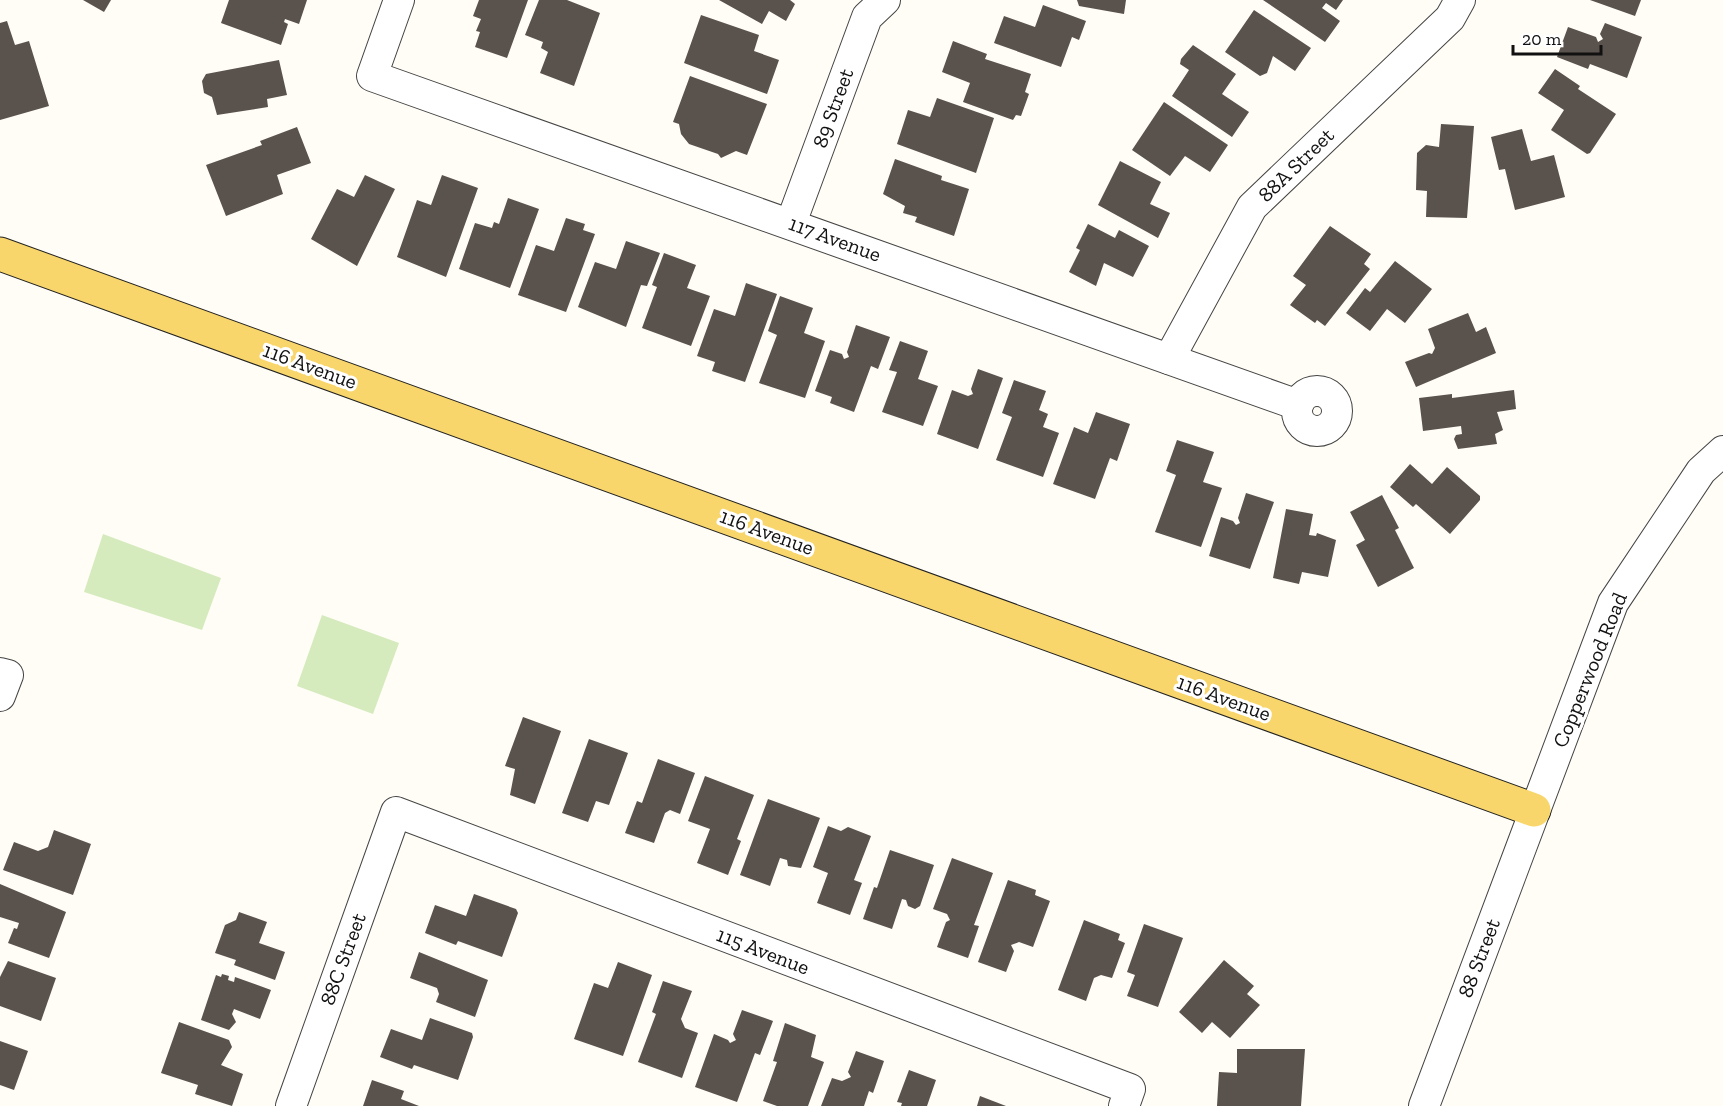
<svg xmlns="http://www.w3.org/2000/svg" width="1723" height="1106" font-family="'Zilla Slab',serif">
  <rect width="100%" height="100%" fill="#fffdf5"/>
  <!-- green -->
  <g fill="#d5ebbd">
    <polygon points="103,534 221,578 202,630 84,592"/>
    <polygon points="322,615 399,643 373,714 297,686"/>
  </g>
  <!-- building -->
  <g fill="#5a524d">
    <polygon points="83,0 111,0 104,12"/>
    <polygon points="229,0 307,0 299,24 285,19 284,22 288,24 281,45 221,23"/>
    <polygon points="479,0 528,0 507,58 475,47 480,32 476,31 481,19 473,16"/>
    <polygon points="539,0 567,0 600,13 574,86 540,73 548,52 541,48 543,42 525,35"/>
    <polygon points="719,0 790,0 795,4 786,21 769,11 762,24"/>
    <polygon points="1077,0 1126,0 1124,14 1079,6"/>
    <polygon points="1263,0 1343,0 1336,10 1326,3 1322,8 1340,21 1325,42"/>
    <polygon points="1590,0 1641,0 1635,16"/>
    <polygon points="1043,5 1086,21 1079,40 1072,37 1061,67 994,43 1004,16 1035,27"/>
    <polygon points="1254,10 1311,48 1295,71 1273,56 1267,73 1260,76 1225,52"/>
    <polygon points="701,15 759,35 754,51 779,60 767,94 684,63"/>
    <polygon points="7,21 15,45 29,41 49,106 0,120 0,23"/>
    <polygon points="1605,23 1642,37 1627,78 1590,64 1588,69 1557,57 1568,27 1596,37 1598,42 1603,39 1600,34"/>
    <polygon points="953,41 987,54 985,59 1031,74 1025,92 1029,94 1021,116 1016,115 1013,120 963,102 970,83 942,72"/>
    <polygon points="1193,45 1236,74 1222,94 1249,112 1232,137 1172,96 1189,70 1180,64 1181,59"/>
    <polygon points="279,60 287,95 267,99 268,107 217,115 212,97 204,93 202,81 206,74"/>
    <polygon points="1555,69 1580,86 1578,89 1616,114 1590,153 1587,154 1551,130 1564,110 1538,93"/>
    <polygon points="690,76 767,104 747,155 736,151 721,158 718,154 689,144 681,134 679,124 673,122"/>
    <polygon points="937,98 994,118 976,173 897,144 908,110 930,117"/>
    <polygon points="1164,102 1228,145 1210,172 1185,156 1170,176 1132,150"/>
    <polygon points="1441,124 1474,126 1467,218 1426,217 1427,191 1416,190 1417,153 1426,145 1439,147"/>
    <polygon points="297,127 311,163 277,175 283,194 226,216 206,165 262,145 260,141"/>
    <polygon points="1522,129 1531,161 1554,155 1565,197 1515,210 1505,169 1499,170 1491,137"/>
    <polygon points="895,159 942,176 941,180 969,189 954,236 915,222 917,217 903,213 905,206 883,194"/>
    <polygon points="1120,161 1161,182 1150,204 1170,213 1158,238 1098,205"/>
    <polygon points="365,175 395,189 357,266 311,239 337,189 354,197"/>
    <polygon points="442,175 478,188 446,277 397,257 417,200 431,205"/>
    <polygon points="508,198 539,209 510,288 459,269 475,223 492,228 494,222 499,224"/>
    <polygon points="566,218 585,224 583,230 595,234 566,312 518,295 536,245 554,251"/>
    <polygon points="1088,224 1115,238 1119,230 1149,246 1133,277 1104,263 1096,286 1069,272 1080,250 1076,248"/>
    <polygon points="1330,226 1371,254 1364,264 1370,269 1325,326 1317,320 1315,323 1290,305 1306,285 1293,276"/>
    <polygon points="626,241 660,253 647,286 641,285 626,327 578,307 595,262 616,269"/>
    <polygon points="664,253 696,265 687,288 710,296 691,346 642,328 657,287 652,285"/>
    <polygon points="1395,261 1432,289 1405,323 1387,309 1370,331 1346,313 1365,288 1370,292"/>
    <polygon points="746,283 777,294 745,382 712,371 715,362 697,356 714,309 735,316"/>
    <polygon points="780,296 813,308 804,333 825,341 805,398 759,383 777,335 768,331"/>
    <polygon points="1468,313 1476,332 1486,327 1496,353 1416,387 1405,362 1429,353 1432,354 1435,348 1428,329"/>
    <polygon points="856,325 890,337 878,369 871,366 854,412 830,403 832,397 815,391 830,350 842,354 844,359 849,357 847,352"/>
    <polygon points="900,341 928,351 918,379 938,386 923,426 882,412 897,372 889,370"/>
    <polygon points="978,369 1003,378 978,449 937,434 952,390 968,396 973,394 971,389"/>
    <polygon points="1014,380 1046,391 1039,410 1048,414 1043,427 1059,433 1043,477 996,460 1012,417 1002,413"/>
    <polygon points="1514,390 1516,409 1497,412 1503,430 1495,434 1497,444 1458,449 1454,439 1456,435 1462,434 1461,426 1423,431 1419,398 1452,394 1452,398"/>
    <polygon points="1096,412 1130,424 1117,461 1110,458 1095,499 1053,484 1074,427 1088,433"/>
    <polygon points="1177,440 1214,452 1203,482 1222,488 1201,547 1155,532 1176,475 1166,471"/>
    <polygon points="1410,464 1432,484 1447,467 1480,496 1480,500 1450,534 1416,504 1413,507 1390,487"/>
    <polygon points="1246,493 1274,502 1250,569 1209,556 1221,517 1233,521 1236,525 1240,523 1238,518"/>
    <polygon points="1382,495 1399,528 1395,530 1414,568 1378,587 1356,545 1365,540 1350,512"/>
    <polygon points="1286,509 1313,514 1309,535 1316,536 1317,533 1336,540 1328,577 1302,572 1299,584 1273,578"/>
    <polygon points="523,717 561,731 535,804 510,795 515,769 505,766"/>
    <polygon points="589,739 628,753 609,805 596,801 588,822 562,813"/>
    <polygon points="658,759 695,773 680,814 670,810 665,813 654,843 625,833 637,801 642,803"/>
    <polygon points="705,776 754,795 737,839 741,841 728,875 697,863 710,829 688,821"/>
    <polygon points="768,799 820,818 801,868 788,866 787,860 780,858 770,886 740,875"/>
    <polygon points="828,826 841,831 848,827 871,836 854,880 862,883 850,915 817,903 828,873 813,867"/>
    <polygon points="54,830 91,844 73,895 3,870 14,842 38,851 48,847"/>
    <polygon points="890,850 934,865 920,906 915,909 908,906 906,900 902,899 892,929 863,919 874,887 877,888"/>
    <polygon points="952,858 993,873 974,925 979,926 968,958 937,947 946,922 950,920 947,914 933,909"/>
    <polygon points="1008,880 1036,890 1035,895 1050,901 1033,947 1019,942 1011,945 1014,951 1006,972 978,962"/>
    <polygon points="0,884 66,912 49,958 8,943 14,928 17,929 19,923 0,917"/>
    <polygon points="474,894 516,909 518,913 502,957 458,941 456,945 425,933 435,905 466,916"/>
    <polygon points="239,912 267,922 259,943 285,952 275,980 234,965 236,960 215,953 225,925 236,920"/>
    <polygon points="1084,920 1120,934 1118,940 1125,943 1112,978 1101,975 1094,978 1086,1001 1058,990"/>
    <polygon points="1144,924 1183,938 1158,1007 1127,996 1135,975 1127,972"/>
    <polygon points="419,952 488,980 475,1017 436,1002 439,994 437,988 410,978"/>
    <polygon points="1224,960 1254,986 1247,994 1260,1005 1230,1038 1212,1022 1202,1033 1179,1012"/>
    <polygon points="8,961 56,978 41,1021 0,1006 0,977"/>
    <polygon points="618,962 652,975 623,1056 574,1039 594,983 608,988"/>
    <polygon points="222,974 229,976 228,980 234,982 235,977 271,990 260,1019 234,1009 232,1014 236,1022 229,1030 201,1020 216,975 221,977"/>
    <polygon points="663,981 692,991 681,1019 685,1028 698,1033 682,1078 638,1062 656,1014 652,1012"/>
    <polygon points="742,1010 773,1021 760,1055 755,1053 737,1102 695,1087 714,1034 728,1040 730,1043 736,1040 733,1034"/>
    <polygon points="430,1018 472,1033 473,1037 458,1080 414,1065 412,1069 380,1057 391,1029 422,1040"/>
    <polygon points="179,1022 229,1040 232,1047 221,1065 243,1074 232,1106 195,1094 198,1085 161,1073"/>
    <polygon points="785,1023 816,1035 811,1057 824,1062 808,1106 777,1106 763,1101 777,1062 773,1061"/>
    <polygon points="0,1041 28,1051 14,1090 0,1085"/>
    <polygon points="1237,1049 1305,1049 1301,1106 1217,1106 1219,1072 1237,1073"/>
    <polygon points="856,1051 884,1061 873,1093 869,1091 864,1106 821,1106 832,1078 842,1081 851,1077 848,1072"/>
    <polygon points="909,1070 936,1080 927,1106 901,1106 902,1103 897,1102"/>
    <polygon points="372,1080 404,1091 401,1099 419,1106 363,1106"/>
    <polygon points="980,1096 1006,1106 977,1106"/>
  </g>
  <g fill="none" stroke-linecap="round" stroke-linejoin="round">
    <!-- minor casing -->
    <g stroke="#444" stroke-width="32">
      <g id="minor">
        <polyline points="399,0 372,76 1298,405"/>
        <polyline points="791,223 867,17 885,0"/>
        <polyline points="1169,359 1252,207 1450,18 1460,0"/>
        <circle cx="1317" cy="411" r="20"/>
        <polyline points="0,673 8,675 0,696"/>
        <polyline points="291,1106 396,812 1130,1089 1124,1106"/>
        <polyline points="1424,1106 1613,603 1701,471 1723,451"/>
      </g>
    </g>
    <!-- major casing -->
    <g stroke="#222" stroke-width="35">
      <polyline id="major" points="0,254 1534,810"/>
    </g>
    <!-- minor -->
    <use href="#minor" stroke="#fff" stroke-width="30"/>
    <!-- major -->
    <use href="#major" stroke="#f9d66b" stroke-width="33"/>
  </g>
  <g text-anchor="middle" stroke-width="6" stroke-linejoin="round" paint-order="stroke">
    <!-- street labels -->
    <g font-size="21" fill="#111" stroke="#fff">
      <text transform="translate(833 108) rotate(-70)" y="7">89 Street</text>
      <text transform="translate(1296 165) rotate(-44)" y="7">88A Street</text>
      <text transform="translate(835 239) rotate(20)" y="7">117 Avenue</text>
      <text transform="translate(310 366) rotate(20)" y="7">116 Avenue</text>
      <text transform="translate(767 532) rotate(20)" y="7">116 Avenue</text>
      <text transform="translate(1590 670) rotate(-68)" y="7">Copperwood Road</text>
      <text transform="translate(1224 698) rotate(20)" y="7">116 Avenue</text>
      <text transform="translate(763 951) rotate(21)" y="7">115 Avenue</text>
      <text transform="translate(1479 958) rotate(-69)" y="7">88 Street</text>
      <text transform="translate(343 959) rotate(-70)" y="7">88C Street</text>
    </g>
  </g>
  <!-- scale -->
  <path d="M1513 45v9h88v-9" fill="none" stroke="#111111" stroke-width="3"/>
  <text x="1522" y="45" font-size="18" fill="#111111" stroke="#ffffff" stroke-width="4.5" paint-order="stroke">20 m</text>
</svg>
